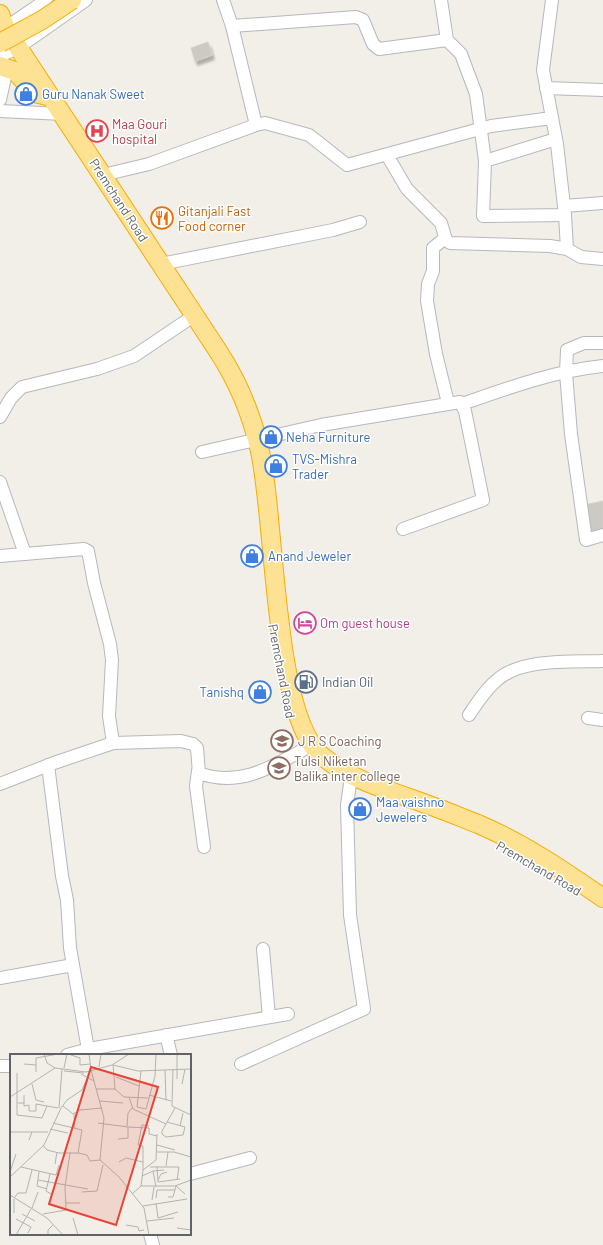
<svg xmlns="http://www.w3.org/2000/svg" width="603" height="1245" font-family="Barlow,sans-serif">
  <defs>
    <filter id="shadow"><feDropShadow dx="2.5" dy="4.5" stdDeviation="1" flood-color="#0004"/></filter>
  </defs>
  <rect width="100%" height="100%" fill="#f1efe8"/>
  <!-- building -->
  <g fill="#cccac5" stroke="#d6d1c6" filter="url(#shadow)">
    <polygon points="208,42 212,55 195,61 191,48"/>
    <polygon points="603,501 603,531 589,534 584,505"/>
  </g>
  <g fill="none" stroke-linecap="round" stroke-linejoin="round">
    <!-- minor casing -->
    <g stroke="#b5b8bc" stroke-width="14">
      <g id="minor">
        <polyline points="223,0 232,26 256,125 265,123 309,135 347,165 491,126 552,118"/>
        <polyline points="441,0 447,40 461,54 476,94 485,161 483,216 565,215 557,144 543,70 552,0"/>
        <polyline points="232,26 356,17 363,20 373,44 379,49 447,40"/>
        <polyline points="1,31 46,0"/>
        <polyline points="0,56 19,47 86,0"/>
        <polyline points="546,88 603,90"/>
        <polyline points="0,100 7,68"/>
        <polyline points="0,111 63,114"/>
        <polyline points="387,155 407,189 441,223 446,240 450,243 550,246 567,249 581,257 603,259"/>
        <polyline points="485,161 556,139"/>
        <polyline points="103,175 149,164 256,125"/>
        <polyline points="564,206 603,203"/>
        <polyline points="565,215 567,249"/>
        <polyline points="445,238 433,248 433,271 428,284 427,301 436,354 448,403"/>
        <polyline points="161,264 333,230 360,222"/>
        <polyline points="603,343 584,343 567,350 566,373 571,434 586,540 603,535"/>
        <path d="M462,404c46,-16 92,-33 141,-38"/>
        <polyline points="0,417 11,398 22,387 97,369 134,356 195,315"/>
        <polyline points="202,452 321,425 460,402 465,411 483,500 403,529"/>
        <polyline points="0,482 25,554"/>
        <polyline points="0,556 84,549 88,551 94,583 110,644 112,660 109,716 113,743"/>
        <path d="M469,715c8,-12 16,-25 27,-34 24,-23 75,-19 107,-20"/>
        <polyline points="588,718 603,720"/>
        <polyline points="48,765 62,876 67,900 70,948 89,1055"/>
        <polyline points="198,771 196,786 204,847"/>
        <path d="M0,784l54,-21 59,-20 68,-2 12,3 4,4 2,25c43,16 77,-9 113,-28"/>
        <polyline points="263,949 269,1017"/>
        <polyline points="0,978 73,965"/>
        <polyline points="166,1035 171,1055"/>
        <polyline points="67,1055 89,1049 288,1014"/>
        <polyline points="241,1064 364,1009 350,915 347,805 350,784"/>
        <polyline points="0,1066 11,1066"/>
        <polyline points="190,1174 250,1158"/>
        <polyline points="150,1234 153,1245"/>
      </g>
    </g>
    <!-- highway casing -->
    <g stroke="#f9ab00" stroke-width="20">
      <g id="highway">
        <path d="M0,14l6,15 212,322c19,29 33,62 41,96 17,67 13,269 63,309 33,27 77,37 115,52 14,5 28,11 41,16 45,19 86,47 125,74"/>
        <polyline points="0,66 15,71 35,93 47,96"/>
      </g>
    </g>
    <!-- minor -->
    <use href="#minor" stroke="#fff" stroke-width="12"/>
    <!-- highway -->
    <use href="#highway" stroke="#fde293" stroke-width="18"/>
    <!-- highway-bridge casing -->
    <g stroke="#f9ab00" stroke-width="20" stroke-linecap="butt">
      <polyline id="highway-bridge" points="0,43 42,20 72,0"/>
    </g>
    <!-- highway-bridge -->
    <use href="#highway-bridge" stroke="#fde293" stroke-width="18"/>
  </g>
  <!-- icons -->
  <defs>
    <g id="shop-ring" transform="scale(1.15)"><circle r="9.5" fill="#fff" stroke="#3f7fe0" stroke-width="1.5"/><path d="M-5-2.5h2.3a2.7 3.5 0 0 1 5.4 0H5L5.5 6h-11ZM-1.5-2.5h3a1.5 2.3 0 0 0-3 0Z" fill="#3f7fe0"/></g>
    <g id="hospital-ring" transform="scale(1.15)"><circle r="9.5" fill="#fff" stroke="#e0444e" stroke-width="1.5"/><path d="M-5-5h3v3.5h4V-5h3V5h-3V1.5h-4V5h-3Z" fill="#e0444e"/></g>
    <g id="restaurant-ring" transform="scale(1.15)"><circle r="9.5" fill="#fff" stroke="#e8710a" stroke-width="1.5"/><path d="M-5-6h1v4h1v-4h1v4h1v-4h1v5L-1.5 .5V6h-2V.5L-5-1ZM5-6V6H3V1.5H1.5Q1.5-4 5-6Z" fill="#e8710a"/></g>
    <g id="hotel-ring" transform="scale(1.15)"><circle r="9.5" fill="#fff" stroke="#d1479c" stroke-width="1.5"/><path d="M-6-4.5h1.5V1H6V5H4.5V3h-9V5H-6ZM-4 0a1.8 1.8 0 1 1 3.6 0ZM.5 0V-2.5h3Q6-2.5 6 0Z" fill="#d1479c"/></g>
    <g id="fuel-ring" transform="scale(1.15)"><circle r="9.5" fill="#fff" stroke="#5c6f8a" stroke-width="1.5"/><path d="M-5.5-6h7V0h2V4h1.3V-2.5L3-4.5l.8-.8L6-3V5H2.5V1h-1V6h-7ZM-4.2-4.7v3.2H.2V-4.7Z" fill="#5c6f8a"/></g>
    <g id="school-ring" transform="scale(1.15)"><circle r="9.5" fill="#fff" stroke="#8d6e63" stroke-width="1.5"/><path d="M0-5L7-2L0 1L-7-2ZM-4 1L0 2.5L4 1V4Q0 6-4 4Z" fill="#8d6e63"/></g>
    <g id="university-ring" transform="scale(1.15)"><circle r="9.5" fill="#fff" stroke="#8d6e63" stroke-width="1.5"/><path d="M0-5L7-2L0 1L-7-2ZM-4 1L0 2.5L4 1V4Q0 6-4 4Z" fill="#8d6e63"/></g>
  </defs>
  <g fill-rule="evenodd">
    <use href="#shop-ring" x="26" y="94"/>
    <use href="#hospital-ring" x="97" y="131"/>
    <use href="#restaurant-ring" x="162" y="218"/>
    <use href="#shop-ring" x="271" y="437"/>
    <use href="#shop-ring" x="276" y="466"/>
    <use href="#shop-ring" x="252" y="556"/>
    <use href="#hotel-ring" x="305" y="623"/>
    <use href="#fuel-ring" x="306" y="682"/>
    <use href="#shop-ring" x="260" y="692"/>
    <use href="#school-ring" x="282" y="741"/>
    <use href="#university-ring" x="279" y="768"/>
    <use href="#shop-ring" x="360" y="809"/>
  </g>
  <g text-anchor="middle" stroke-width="3" stroke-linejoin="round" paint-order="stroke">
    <!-- shop labels -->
    <g font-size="13" fill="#366cbe" stroke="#fff" text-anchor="start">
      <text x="42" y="99">Guru Nanak Sweet</text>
      <text x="286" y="442">Neha Furniture</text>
      <text x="292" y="464">TVS-Mishra<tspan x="292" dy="15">Trader</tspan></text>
      <text x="268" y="561">Anand Jeweler</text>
      <text x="244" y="697" text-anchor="end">Tanishq</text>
      <text x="376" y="807">Maa vaishno<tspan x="376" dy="15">Jewelers</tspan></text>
    </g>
    <!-- health labels -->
    <g font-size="13" fill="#be3a42" stroke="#fff" text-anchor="start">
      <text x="112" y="129">Maa Gouri<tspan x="112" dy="15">hospital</tspan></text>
    </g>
    <!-- street labels -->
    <g font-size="13" fill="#5f6368" stroke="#fff">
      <text transform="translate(119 200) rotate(57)" y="5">Premchand Road</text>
      <text transform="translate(282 671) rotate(79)" y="5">Premchand Road</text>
      <text transform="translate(539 868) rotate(30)" y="5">Premchand Road</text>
    </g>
    <!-- food labels -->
    <g font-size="13" fill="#c56008" stroke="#fff" text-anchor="start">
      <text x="178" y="216">Gitanjali Fast<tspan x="178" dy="15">Food corner</tspan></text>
    </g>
    <!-- hotel labels -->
    <g font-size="13" fill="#b23c85" stroke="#fff" text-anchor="start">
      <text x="320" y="628">Om guest house</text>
    </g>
    <!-- service labels -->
    <g font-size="13" fill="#4e5e75" stroke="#fff" text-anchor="start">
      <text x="322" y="687">Indian Oil</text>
    </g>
    <!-- education labels -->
    <g font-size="13" fill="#785e54" stroke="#fff" text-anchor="start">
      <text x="298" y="746">J R S Coaching</text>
      <text x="294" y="766">Tulsi Niketan<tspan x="294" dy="15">Balika inter college</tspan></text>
    </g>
  </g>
  <!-- overview -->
  <g transform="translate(10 1054)">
    <rect width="181" height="181" fill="#f1efe8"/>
    <path fill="none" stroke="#b3b3b1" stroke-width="1" d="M34,0l3,9 8,5M58,0l12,4v7l10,-1M79,0l2,16 13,48 -4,42 19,17 25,31 5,27M167,0v25M14,10l12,1M103,11l25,6 53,-2M103,11l2,24 9,8 24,1M89,13l2,-13M54,14l3,-14M163,15l-1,37 19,9M155,16l1,30M54,17l20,2M131,17l-4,36 9,2 9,-33 1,-22M26,18v-14l22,-4M7,19v42l25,3 5,-12 11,2M71,20l13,7M106,23l23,9M22,30l4,16 8,2M172,30l3,-15M86,35h19M139,41l22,6M0,43l45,-29 31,4 26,-7 17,-11M119,43l4,12 33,15M90,47l23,2M14,48v4l5,-1v6h7v-7l11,2M8,49h6v-8M53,52l10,8 7,-4 22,-2M49,54l3,-39M64,60l1,15M157,68l18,5 -2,8 -17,2 -4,-3v-3l13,-23M43,69l29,7 -4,23M88,69l30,4v11l-10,1M117,72l1,-13 4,-5M170,72l3,-13M118,73l21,1v6l8,2M40,75l18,4M0,78h22M19,86l3,-8h16M33,91l4,5 12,3h19l9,2 3,6 10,-1M147,91l18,5M147,98h17l17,5M109,108l7,-4 17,4M45,110l2,-12M147,112l1,16 22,-3M156,112l2,-14M11,113l35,8 3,-10M140,113h29l-2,13M133,116v-24l-5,-1 4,-20 7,1M143,117l3,16M0,118l6,-18M29,118l-2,14 10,3M40,120l-4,17 5,3M132,122l11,-5 11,-1M0,123l34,-32 17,-37 6,-8 15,-10 7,-16M28,126l50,9M148,126l3,-6 6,-2M131,132l2,-16 13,-10 1,-26M166,132l9,8M72,138l15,-1 6,-26M122,140l9,-8h34l16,-6M0,141l37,23 16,17M5,143l3,-4h8l6,-23M158,143h5l3,-11M146,144l1,-8h18M142,146l2,-13M56,149h14M146,149l2,15M133,152l44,-7M22,154l6,-16M4,159v-14M12,160l13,7M33,160l23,-4 -1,-23 5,-34M63,164l5,17M148,164l20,-6M6,165l15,8 -3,6M137,167l27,-3M116,171l12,2 1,4 5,-1M167,174l14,2M6,181l15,-26M38,181v-5l5,-5"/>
    <path fill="#ea4335" fill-opacity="0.15" stroke="#ea4335" stroke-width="2" d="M81,13l67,20 -42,138 -67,-21z"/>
    <rect width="181" height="181" fill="none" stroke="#5f6368" stroke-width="2"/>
  </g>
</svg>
